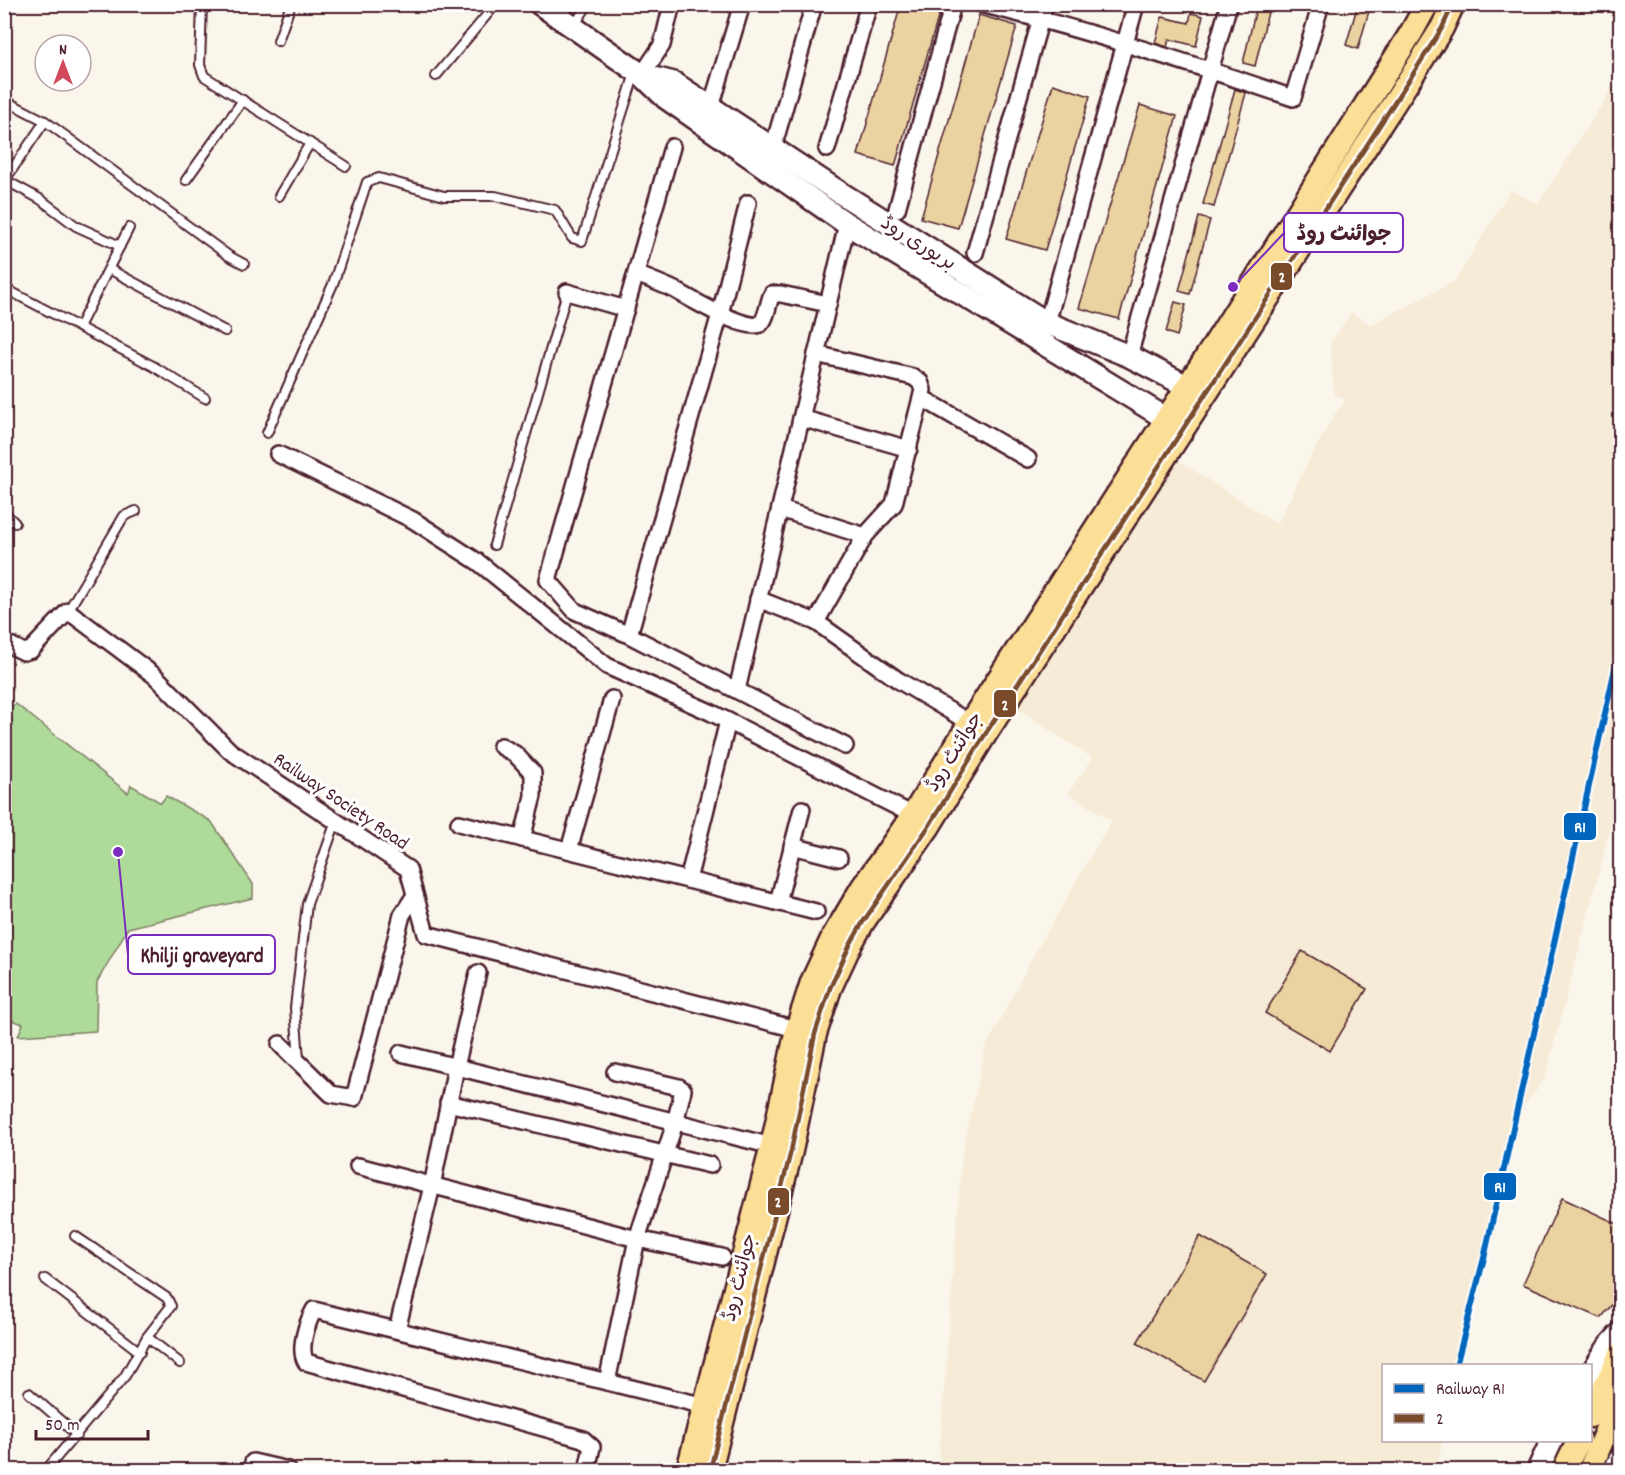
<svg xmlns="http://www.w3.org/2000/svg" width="1625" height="1475" font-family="Dekko,'Playpen Sans Arabic',sans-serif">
  <rect width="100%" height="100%" fill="#fbf6ec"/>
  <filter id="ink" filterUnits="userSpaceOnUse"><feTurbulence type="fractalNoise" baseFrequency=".0167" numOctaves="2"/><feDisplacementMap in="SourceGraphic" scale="12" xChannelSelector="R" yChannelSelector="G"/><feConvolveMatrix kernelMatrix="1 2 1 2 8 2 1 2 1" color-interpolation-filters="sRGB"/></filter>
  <g filter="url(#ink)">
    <!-- built -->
    <polygon fill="#f6ebd6" points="1620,76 1620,791 1545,1079 1524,1106 1461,1365 1384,1366 1384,1440 1443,1441 1435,1470 938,1470 962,1155 985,1049 1031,960 1111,821 1068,793 1092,758 998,696 1158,447 1277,524 1306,465 1334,415 1346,400 1334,394 1330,343 1352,312 1370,325 1455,281 1510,190 1538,204"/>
    <!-- green -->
    <polygon fill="#aedb9a" stroke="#7c7d62" stroke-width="1.5" points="16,704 128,793 131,785 161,803 166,796 211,821 253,884 253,898 128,928 97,982 96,1031 18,1036 23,1024 5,1018 4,711"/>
    <!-- building -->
    <g fill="#ebd2a1" stroke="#4a1f2b" stroke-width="1.5">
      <polygon points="901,4 942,4 895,166 858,155"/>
      <polygon points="1257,4 1270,4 1255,66 1243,63"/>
      <polygon points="1358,4 1371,4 1358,49 1346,45"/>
      <polygon points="1191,13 1203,16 1196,46 1169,39 1167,47 1155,43 1162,17 1189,23"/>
      <polygon points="979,15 1017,26 958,228 921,218"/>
      <polygon points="1053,84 1090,96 1045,250 1006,239"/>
      <polygon points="1235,89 1246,93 1214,207 1203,204"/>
      <polygon points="1140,105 1177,116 1119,319 1079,308"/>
      <polygon points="1199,217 1210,220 1190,294 1179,291"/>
      <polygon points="1175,302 1186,305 1177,336 1166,332"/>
      <polygon points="1302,951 1367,989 1330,1051 1265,1013"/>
      <polygon points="1562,1198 1620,1225 1620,1295 1601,1318 1523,1284"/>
      <polygon points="1200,1236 1267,1274 1204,1381 1137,1343"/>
    </g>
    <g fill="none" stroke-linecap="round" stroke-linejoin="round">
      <!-- service casing -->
      <g stroke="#4a1f2b" stroke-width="12">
        <g id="service">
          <polyline points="202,4 200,65 204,76 346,166"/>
          <polyline points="574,26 588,4"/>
          <polyline points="278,41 291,4"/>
          <polyline points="436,76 496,4"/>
          <polyline points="4,100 45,121 229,256 244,264"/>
          <polyline points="45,121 5,180 40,199 76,226 120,246"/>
          <polyline points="186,180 243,100"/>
          <polyline points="279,196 310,143"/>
          <polyline points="109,269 225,331"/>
          <polyline points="4,288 153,366 205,398"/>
          <polyline points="79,327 129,228"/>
          <polyline points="267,433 333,284 367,182 379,178 444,196 495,196 555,210 572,238 582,241 635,73"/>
          <polyline points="4,512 15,523"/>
          <polyline points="494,545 567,292"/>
          <polyline points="68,611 124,516 136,511"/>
          <polyline points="299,1059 295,1008 307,904 336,821"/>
          <polyline points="45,1279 140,1352"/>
          <polyline points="147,1337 180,1363"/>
          <polyline points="29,1393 77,1435"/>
          <polyline points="46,1470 125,1376 147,1337 171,1306 167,1298 75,1236"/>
        </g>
      </g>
      <!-- minor casing -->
      <g stroke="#4a1f2b" stroke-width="20">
        <g id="minor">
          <path d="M981,4c105,26 209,59 312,94l28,-94"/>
          <polyline points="642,75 662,45 672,4"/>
          <polyline points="711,107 742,4"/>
          <polyline points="672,147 548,580 575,611 629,635 845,746"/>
          <polyline points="773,148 814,4"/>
          <polyline points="827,149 869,4"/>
          <polyline points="897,209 953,4"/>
          <polyline points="975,253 1045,4"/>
          <path d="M636,274c13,5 26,10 39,16 14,8 72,42 85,34 7,-5 8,-22 12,-30h9l47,10"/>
          <polyline points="567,292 626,309"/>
          <polyline points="1047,323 1136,4"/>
          <polyline points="1129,356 1229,4"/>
          <polyline points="922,398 1028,459"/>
          <polyline points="801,418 909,449"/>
          <polyline points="278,454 413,520 478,562 607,666 710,712 913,815"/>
          <polyline points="780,509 865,536"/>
          <polyline points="758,599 816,622 898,680 970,723"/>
          <polyline points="816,622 865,536 894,504 923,390 920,382 913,377 816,354"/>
          <polyline points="629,635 720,314 748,203"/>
          <polyline points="4,642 24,652 31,650 68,611 155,676 230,751 408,869 426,934 804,1031"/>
          <polyline points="737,690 847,224"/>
          <polyline points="501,746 515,754 533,773 533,796 522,839"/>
          <polyline points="459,823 816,912"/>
          <polyline points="792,846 839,858"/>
          <polyline points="569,850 612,699"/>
          <polyline points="688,880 728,721"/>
          <polyline points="778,902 802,809"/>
          <polyline points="280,1044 331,1094 354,1098 402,915 415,895"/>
          <polyline points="401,1053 772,1146"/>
          <polyline points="448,1103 710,1165"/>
          <polyline points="358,1166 637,1239 722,1257"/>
          <polyline points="397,1330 432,1186 456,1067 478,973"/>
          <polyline points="607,1382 637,1239 675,1123 683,1090 679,1087 615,1072"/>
          <polyline points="253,1462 288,1470"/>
          <path d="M587,1470l5,-23 -9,-8 -277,-77c-8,-13 1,-39 8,-52l391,96"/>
        </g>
      </g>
      <!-- secondary casing -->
      <g stroke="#4a1f2b" stroke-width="26">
        <g id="secondary">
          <polyline points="540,4 642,75 666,98 847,224 1180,427"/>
          <polyline points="646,76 674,83 839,192 1047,323 1129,356 1202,394"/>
          <polyline points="1590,1375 1609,1346 1620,1334"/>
          <polyline points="1538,1470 1552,1440"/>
          <polyline points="1615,1470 1620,1459"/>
        </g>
      </g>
      <!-- primary casing -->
      <g stroke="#4a1f2b" stroke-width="27">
        <g id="primary">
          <polyline points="1590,1416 1620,1355"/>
          <polyline points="688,1470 772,1146 797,1029 812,982 833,937 862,888 913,815 970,723 1213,347 1411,33 1427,4"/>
          <polyline points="710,1470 791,1151 815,1034 830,988 850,945 863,922 929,826 986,733 1411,77 1442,28 1453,4"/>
          <polyline points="1564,1470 1579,1440"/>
          <polyline points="1590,1470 1620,1396"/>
        </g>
      </g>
      <!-- service -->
      <use href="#service" stroke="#fff" stroke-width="8"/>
      <!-- minor -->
      <use href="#minor" stroke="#fff" stroke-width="15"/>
      <!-- secondary -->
      <use href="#secondary" stroke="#fff" stroke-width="21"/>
      <!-- primary -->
      <use href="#primary" stroke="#fbdf96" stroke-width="22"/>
      <!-- bus-1 casing -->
      <g stroke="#fff" stroke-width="9">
        <polyline id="bus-1" points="710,1470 791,1151 815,1034 830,988 850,945 863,922 929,826 986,733 1411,77 1442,28 1453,4"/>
      </g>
      <!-- bus-1 -->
      <use href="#bus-1" stroke="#7a4b2a" stroke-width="4.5"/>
      <!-- rail-1 casing -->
      <g stroke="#fff" stroke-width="10">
        <polyline id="rail-1" points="1456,1366 1485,1254 1620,646"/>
      </g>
      <!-- rail-1 -->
      <use href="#rail-1" stroke="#0065bd" stroke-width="6"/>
    </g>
  </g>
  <g text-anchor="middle" stroke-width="6" stroke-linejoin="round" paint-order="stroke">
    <!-- street labels -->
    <g font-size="20" fill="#4a1f2b" stroke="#fff">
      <text transform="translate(919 242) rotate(32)" y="7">بریوری روڈ</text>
      <text transform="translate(953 751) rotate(-58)" y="7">جوائنٹ روڈ</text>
      <text transform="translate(342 800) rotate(34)" y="7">Railway Society Road</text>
      <text transform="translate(738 1277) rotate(-76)" y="7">جوائنٹ روڈ</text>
    </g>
  </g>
  <!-- callouts -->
  <path fill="none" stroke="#7b2cbf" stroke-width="2" d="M1233 287L1284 233M118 852L128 955"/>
  <g fill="#7b2cbf" stroke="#fff" stroke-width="2">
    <circle cx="1233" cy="287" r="6"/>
    <circle cx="118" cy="852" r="6"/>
  </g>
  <g fill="#fff" stroke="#7b2cbf" stroke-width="2">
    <rect x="1284" y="213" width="119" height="39" rx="6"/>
    <rect x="128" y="935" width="147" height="39" rx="6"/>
  </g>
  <g font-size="21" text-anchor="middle" font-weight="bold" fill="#4a1f2b">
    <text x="1344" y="240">جوائنٹ روڈ</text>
    <text x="202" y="962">Khilji graveyard</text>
  </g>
  <g stroke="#fff" stroke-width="2">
    <rect x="1270" y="262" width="23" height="29" rx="6" fill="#7a4b2a"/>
    <rect x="993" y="689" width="24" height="29" rx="6" fill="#7a4b2a"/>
    <rect x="1563" y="812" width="34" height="29" rx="6" fill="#0065bd"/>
    <rect x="1483" y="1172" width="34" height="29" rx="6" fill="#0065bd"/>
    <rect x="767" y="1187" width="23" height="29" rx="6" fill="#7a4b2a"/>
  </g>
  <g font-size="16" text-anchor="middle" font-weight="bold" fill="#fff">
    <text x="1282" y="282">2</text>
    <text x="1005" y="710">2</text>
    <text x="1580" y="832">R1</text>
    <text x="1500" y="1192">R1</text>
    <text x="778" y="1207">2</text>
  </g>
  <!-- margin -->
  <rect width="1625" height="1475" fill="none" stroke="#fff" stroke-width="24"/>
  <rect x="12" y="12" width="1601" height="1451" fill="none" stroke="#4a1f2b" stroke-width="2" filter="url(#ink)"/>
  <!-- legend -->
  <rect x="1382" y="1364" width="210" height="78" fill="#ffffff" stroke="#b7a5aa" stroke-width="1.5"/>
  <rect x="1394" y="1384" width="30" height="9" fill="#0065bd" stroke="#b7a5aa" stroke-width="1.5"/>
  <text x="1436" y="1394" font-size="18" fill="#4a1f2b">Railway R1</text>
  <rect x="1394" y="1414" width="30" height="9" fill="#7a4b2a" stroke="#b7a5aa" stroke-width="1.5"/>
  <text x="1436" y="1424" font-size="18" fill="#4a1f2b">2</text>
  <!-- north arrow -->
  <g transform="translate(63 63)"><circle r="28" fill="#ffffff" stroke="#b7a5aa" stroke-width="1.5"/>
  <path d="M0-4.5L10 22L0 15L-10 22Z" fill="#d1495b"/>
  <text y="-9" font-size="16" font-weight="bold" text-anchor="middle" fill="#4a1f2b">N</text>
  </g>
  <!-- scale -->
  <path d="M36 1430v9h112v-9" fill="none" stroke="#4a1f2b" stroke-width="3"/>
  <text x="45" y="1430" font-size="18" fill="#4a1f2b" stroke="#ffffff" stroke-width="4.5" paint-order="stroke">50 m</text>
</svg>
